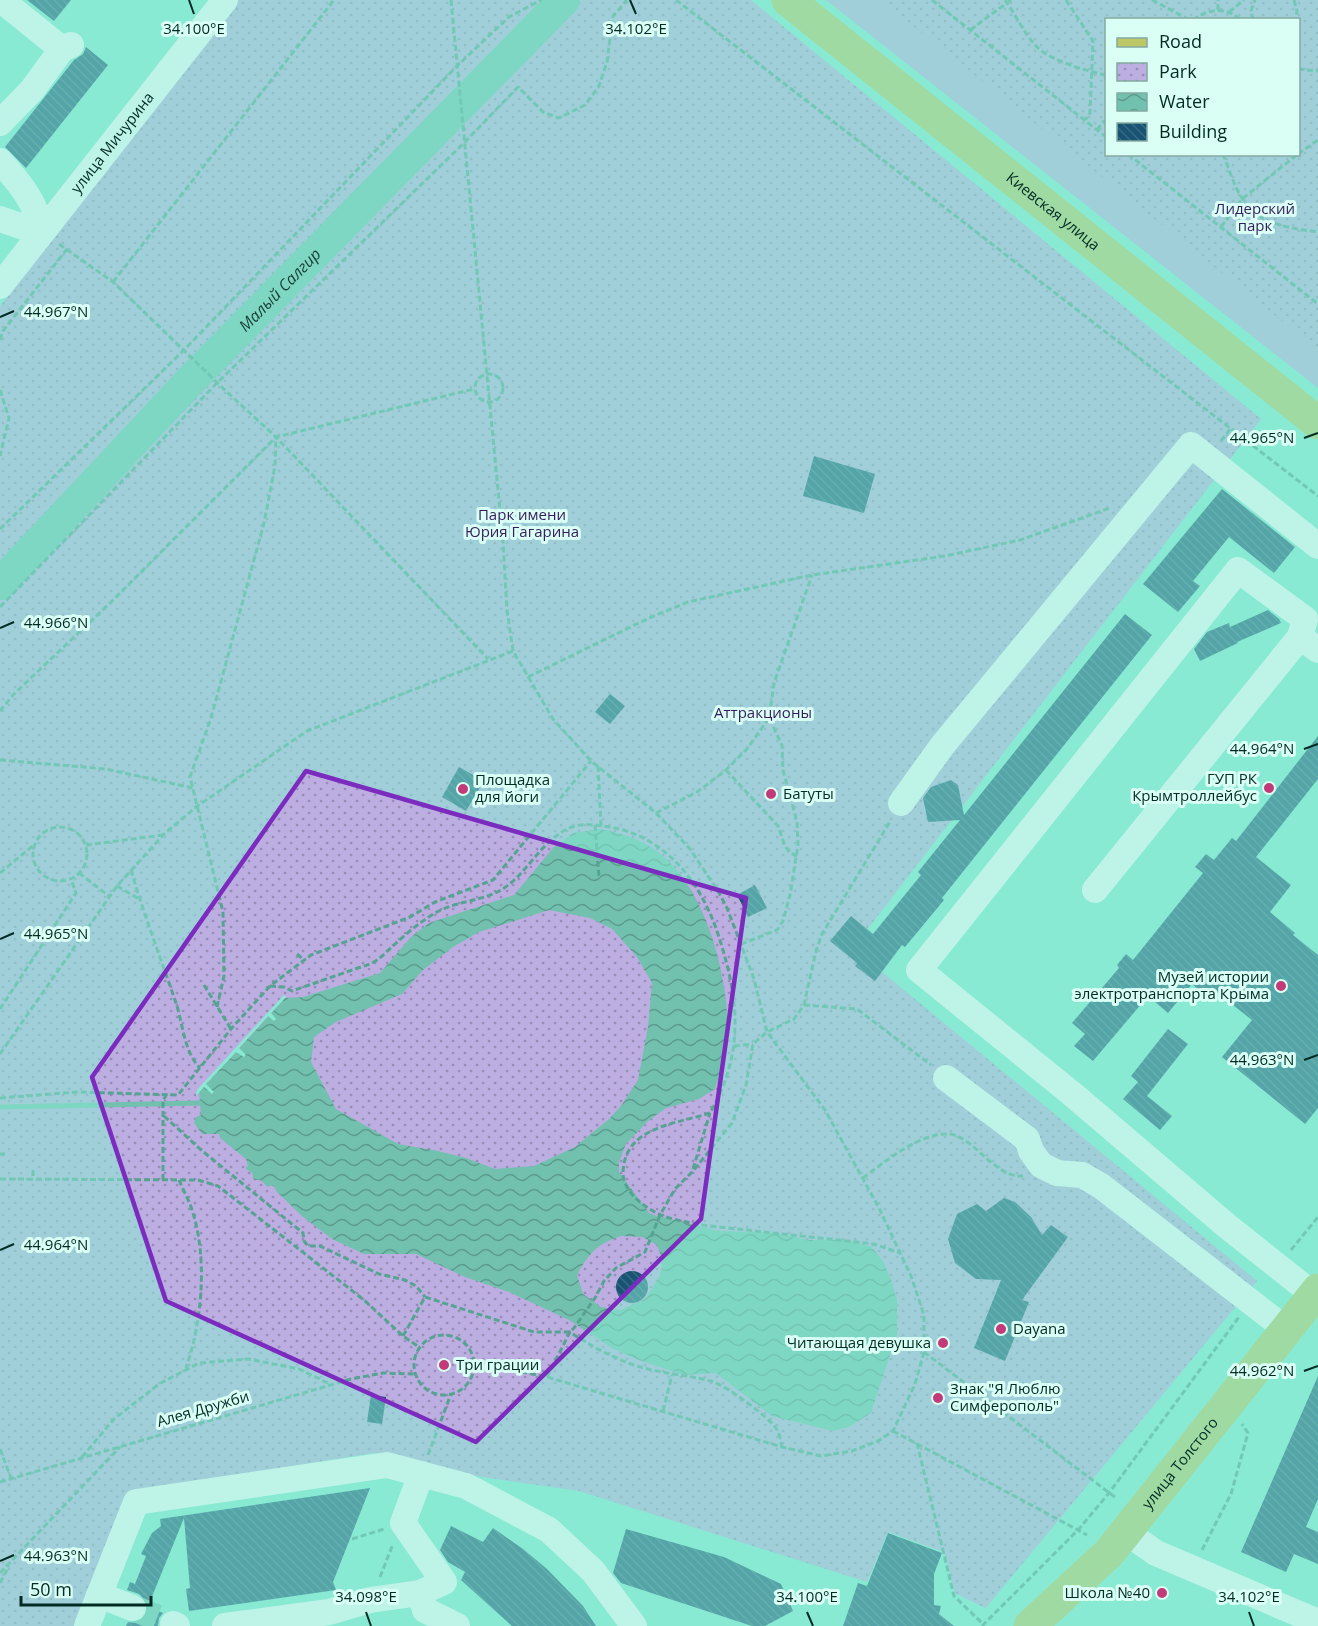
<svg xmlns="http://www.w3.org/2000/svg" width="1318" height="1626" font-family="'Open Sans',sans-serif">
  <defs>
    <pattern id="park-dots" width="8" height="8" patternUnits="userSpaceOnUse" patternTransform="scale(1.5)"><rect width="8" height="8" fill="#bcaee1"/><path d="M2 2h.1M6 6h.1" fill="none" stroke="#968eb6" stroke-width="1.8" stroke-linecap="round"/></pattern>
    <pattern id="water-waves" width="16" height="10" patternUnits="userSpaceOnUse" patternTransform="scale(1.5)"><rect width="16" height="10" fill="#72c0ae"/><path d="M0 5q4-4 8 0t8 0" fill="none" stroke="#5b9c8d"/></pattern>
    <pattern id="building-back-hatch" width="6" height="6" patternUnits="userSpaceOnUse" patternTransform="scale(1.5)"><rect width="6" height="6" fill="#185373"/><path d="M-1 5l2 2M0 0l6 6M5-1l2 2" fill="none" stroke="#376982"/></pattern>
  </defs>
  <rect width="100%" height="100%" fill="#88ead3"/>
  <!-- grass -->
  <polygon fill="#bcaee1" points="826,0 918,0 1106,154 1318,316 1318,388"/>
  <!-- park -->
  <g fill="url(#park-dots)" fill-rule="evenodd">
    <polygon points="238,0 751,0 1261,419 853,948 1257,1281 984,1610 985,1608 955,1593 944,1552 888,1532 867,1582 579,1491 428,1469 373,1453 137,1491 81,1626 0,1626 0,306 41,253 65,215"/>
    <path d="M881,0h437v350zM1106,20h192v134h-192z"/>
  </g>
  <!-- water -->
  <path fill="url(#water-waves)" fill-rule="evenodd" d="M600,829c21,4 38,9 55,21 52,35 75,131 73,190 0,16 -9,34 -13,49l-16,10 -33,9 -19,14 -21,22 -7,18v10l31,42 69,17 57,2 32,7h37l27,7 12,16 8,19 5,19v33l-26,79 -22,14 -16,4 -61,-15 -56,-43 -32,2 -48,-16 -24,-11 -43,-28 -60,-28 -44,-15 -49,-23h-52l-32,-15 -29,-22 -26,-25 -4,-7 -5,2 -8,-7h-6l-2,-7 -7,-5 3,-2 -2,-7 -26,-21 -1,-4h-17l-8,-11 2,-6 5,-2 -2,-23 86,-94 18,-1 77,-24 31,-36 18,-14 85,-28 39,-47 20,-15zM549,910l41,8 22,11 25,28 15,26 -4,44 -10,53 -17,26 -12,13 -34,28 -41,19 -39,3 -29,-11 -28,-7 -40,-7 -62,-35 -25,-47 3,-25 22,-15 66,-28 21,-24 30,-23 26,-15zM621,1236l21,1 15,8 6,16 -3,15 -15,23 -24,11 -20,-3 -18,-13 -6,-19c12,-22 20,-31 44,-39z"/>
  <!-- pier -->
  <polygon fill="#88ead3" points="284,995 286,997 271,1013 276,1019 274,1021 268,1016 239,1048 246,1055 244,1057 236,1052 206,1084 214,1092 212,1094 204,1087 196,1096 197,1090"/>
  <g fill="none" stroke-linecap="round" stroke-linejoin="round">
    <!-- stream -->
    <polyline stroke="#72c0ae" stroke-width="5" points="0,1107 200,1103"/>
    <!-- river -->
    <path stroke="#72c0ae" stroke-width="32" id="s1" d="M0,584l192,-205 372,-379"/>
  </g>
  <!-- building -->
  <g fill="url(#building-back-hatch)">
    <polygon points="27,0 71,0 54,21"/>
    <polygon points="86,47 108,65 26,168 5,147 74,60 83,54"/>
    <polygon points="814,456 875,474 864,513 803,496"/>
    <polygon points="1222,489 1295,547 1274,573 1229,537 1193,581 1200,586 1178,612 1143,584"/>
    <polygon points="1268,610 1279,619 1281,623 1237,642 1238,643 1200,661 1194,649 1207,632 1229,623 1230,627"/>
    <polygon points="1125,614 1152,635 942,898 944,900 905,947 902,945 875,981 855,966 857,963 830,941 851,916 873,934 921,875 918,872 960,820 928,822 923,798 931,787 951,780 958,785 964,815"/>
    <polygon points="610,694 625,706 610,724 595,712"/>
    <polygon points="1318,736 1318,779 1256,857 1291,885 1270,912 1295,933 1293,935 1318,955 1318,1108 1305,1124 1222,1057 1252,1020 1214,990 1208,998 1192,984 1168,1013 1148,996 1093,1061 1074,1046 1085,1034 1072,1023 1119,968 1117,965 1126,954 1133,960 1203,873 1195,867 1206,854 1214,860 1232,838 1236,841"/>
    <polygon points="459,767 484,781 466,811 442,797"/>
    <polygon points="755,885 767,908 748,917 737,895"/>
    <polygon points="1168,1029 1188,1044 1147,1096 1172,1116 1160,1130 1123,1099 1138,1082 1131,1076"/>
    <polygon points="1004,1198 1015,1202 1031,1217 1042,1235 1051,1225 1068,1237 1022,1300 1029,1302 1005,1361 974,1348 1001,1280 976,1279 955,1263 948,1239 957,1214 977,1204 986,1211"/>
    <circle cx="632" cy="1287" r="16"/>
    <polygon points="1318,1376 1318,1499 1306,1527 1318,1532 1318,1564 1294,1554 1286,1572 1241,1552"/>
    <polygon points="371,1395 386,1397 382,1424 367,1422"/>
    <polygon points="370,1488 333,1582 336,1590 189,1611 186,1589 190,1588 184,1518 149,1604 139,1594 127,1590 130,1582 135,1584 146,1556 141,1554 152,1533 161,1526 160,1519"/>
    <polygon points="451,1526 483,1542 493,1528 523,1549 547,1569 583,1606 596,1626 512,1626 461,1580 465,1572 448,1562 440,1550"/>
    <polygon points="626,1529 724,1557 781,1584 793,1611 765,1626 752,1626 621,1583 613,1573"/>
    <polygon points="888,1533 942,1553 934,1574 934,1605 941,1606 939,1614 954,1626 843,1626 858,1583 867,1586"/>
    <polygon points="148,1607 163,1613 159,1618 158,1626 126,1626 128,1622 136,1623 143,1619 147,1614"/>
  </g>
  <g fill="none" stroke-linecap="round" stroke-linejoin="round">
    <!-- minor-tunnel -->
    <polyline stroke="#6dc4b0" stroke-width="26" stroke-dasharray="26 13" stroke-linecap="butt" points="133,1608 173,1624"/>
    <!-- path -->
    <g stroke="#55a391" stroke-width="3" stroke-dasharray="6 3" stroke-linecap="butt">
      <polyline points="451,0 503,542 507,610 513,651 553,719 591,761 656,813 690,849 718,891 727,908 754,979 767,1032 825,1110 879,1208 911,1276 924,1315 924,1352 915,1384 893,1431 878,1441 852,1451 821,1456 782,1447 547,1377 474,1362"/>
      <polyline points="676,0 1318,496"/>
      <polyline points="932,0 1106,137"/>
      <path d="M1005,0c11,15 19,34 32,47 14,14 50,24 69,28"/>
      <polyline points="1066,0 1093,41 1090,113 1085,120"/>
      <polyline points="1152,0 1190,20"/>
      <polyline points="1294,0 1297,11 1296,20"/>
      <polyline points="1218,10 1218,0"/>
      <polyline points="1229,12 1244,0"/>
      <path d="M1193,20c16,-12 33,-13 48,0"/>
      <polyline points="1253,20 1251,11 1255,0"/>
      <polyline points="970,30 1011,0"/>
      <polyline points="1298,69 1318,71"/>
      <polyline points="1097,130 1103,122 1106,121"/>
      <polyline points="1128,154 1318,304"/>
      <path d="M1223,154c6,15 11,32 19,44 17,27 48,30 76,34"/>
      <polyline points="1298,154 1318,140"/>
      <polyline points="1221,227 1242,199 1298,154"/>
      <polyline points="59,244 113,282 227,392 276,437 488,659"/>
      <polyline points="113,282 334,0"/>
      <polyline points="0,340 3,331 67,249"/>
      <circle cx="489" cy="388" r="14"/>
      <polyline points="0,390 9,418 0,456"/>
      <polyline points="1221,441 1231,428"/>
      <polyline points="0,529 184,350 457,66 509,17 541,0"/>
      <polyline points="0,607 217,383 463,144 518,87 543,112 559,118 585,105 599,86 607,62 613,16 627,0"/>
      <polyline points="528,677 649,618 688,602 812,575 945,556 1020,540 1110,508"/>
      <polyline points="0,711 13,695 112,601 276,437 474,389"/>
      <polyline points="0,760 106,769 193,788"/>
      <polyline points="598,766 601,826"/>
      <polyline points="726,770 778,826 785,846 790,853 797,856"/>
      <polyline points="656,813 697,792 726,770 747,749 769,718 774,683 812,575"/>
      <polyline points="595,825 599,877"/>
      <circle cx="60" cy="854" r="27"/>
      <polyline points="86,845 163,835"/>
      <path d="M131,870c13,45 30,89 45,133 7,21 8,49 24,65"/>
      <polyline points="0,873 35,844"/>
      <polyline points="79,873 109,896"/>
      <polyline points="117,886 139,899"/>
      <polyline points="741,944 777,930 783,921 790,895 798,845 797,822 783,770 782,745 769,718"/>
      <polyline points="297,954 304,960"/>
      <polyline points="204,985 231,1029"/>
      <path d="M270,986l14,1 8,4c20,-7 40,-14 60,-21 8,-3 18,-5 25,-10 6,-4 11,-10 17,-15 13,-12 27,-24 43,-33 20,-11 45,-11 64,-22 27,-16 40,-51 71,-63 9,-4 21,-2 31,-1 60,7 97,54 115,108 21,64 27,119 -8,179 -33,11 -86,13 -87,60 0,19 22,35 38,42 27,10 58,12 86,15 42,5 85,9 127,14l26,9"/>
      <polyline points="804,1005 857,1009 931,1065"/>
      <polyline points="217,1007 224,976 223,912 190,777 211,718 264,523 275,466 276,438"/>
      <polyline points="0,1009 76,893 71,879"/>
      <polyline points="734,1046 753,1044"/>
      <polyline points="0,1054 117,886 164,834 196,807 307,731 513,651"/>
      <polyline points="0,1098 77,1092 178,1095 231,1029 270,986 311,955 410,917 435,902 493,880 591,761"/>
      <polyline points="164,1116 200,1149 303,1233 304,1241 308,1246 320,1246 379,1274 405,1280 416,1286 425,1297"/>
      <polyline points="0,1154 5,1154"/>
      <polyline points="693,1169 710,1113"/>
      <polyline points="33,1170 33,1179"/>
      <path d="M863,1178c21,-16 58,-46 86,-44 14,1 28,16 38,25 12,9 21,18 36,17"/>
      <polyline points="0,1179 198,1180 218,1186 364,1300 403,1336 419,1347"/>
      <polyline points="163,1180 163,1100 166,1096"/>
      <path d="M179,1180c4,10 10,20 13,30 16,48 10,112 -6,158"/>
      <polyline points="1291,1250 1318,1217"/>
      <circle cx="444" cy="1365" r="30"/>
      <polyline points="403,1336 425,1297 534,1332 570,1332 574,1328 595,1298 604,1281 616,1268 645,1252 660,1215 675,1189 693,1171 732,1123 746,1085 753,1044 767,1032 794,1019 804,1005 816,951 822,934 891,820"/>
      <polyline points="924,1352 1116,1498"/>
      <path d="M547,1377l23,-45c19,13 40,24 61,32 28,10 53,10 80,17 13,3 61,38 66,49 3,5 4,12 5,17"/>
      <polyline points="663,1411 672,1375"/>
      <polyline points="893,1431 1087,1535"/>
      <polyline points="917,1443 954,1596 983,1624"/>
      <polyline points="0,1449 11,1478"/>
      <polyline points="428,1455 451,1394"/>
      <polyline points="82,1457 114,1419 159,1384 199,1363 248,1359 299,1369 330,1384"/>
      <polyline points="0,1482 351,1379 383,1373 415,1374"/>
      <polyline points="352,1539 384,1529"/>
      <polyline points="1202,1550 1231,1494 1248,1433 1242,1424"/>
      <polyline points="0,1573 120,1447"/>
      <polyline points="380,1577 393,1544"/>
      <polyline points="0,1583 9,1566"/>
      <polyline points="982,1626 1079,1529 1109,1493 1239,1317"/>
    </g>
    <!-- minor -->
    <g stroke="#fff" stroke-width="26">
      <polyline points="1,0 62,49"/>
      <polyline points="0,123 32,90 62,49 71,45"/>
      <path d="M0,161c19,21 38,43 41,72l-41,-14"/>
      <path id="s2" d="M0,286l225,-286"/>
      <polyline points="1300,637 1305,619 1238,570 919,970 1071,1093 1227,1226 1314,1295"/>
      <polyline points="901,803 942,746 1191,445 1318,546"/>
      <polyline points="1095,890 1300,637 1318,650"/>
      <polyline points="946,1078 1027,1139 1031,1151 1041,1165 1057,1173 1082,1175 1101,1186 1287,1330"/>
      <polyline points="1126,1532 1156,1553 1318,1622"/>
      <polyline points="420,1593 425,1610 457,1626"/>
      <polyline points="99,1595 133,1608"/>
      <polyline points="173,1624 177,1626"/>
      <polyline points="87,1626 136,1502 387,1465 466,1486 549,1530 593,1571 634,1626"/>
      <polyline points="225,1626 329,1612 370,1600 420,1593 444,1582 403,1523 421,1474"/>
    </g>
    <!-- major -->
    <g stroke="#bdc768" stroke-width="33">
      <path id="s3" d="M788,0l530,423"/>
      <path id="s4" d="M1030,1626l79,-73 209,-263"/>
    </g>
  </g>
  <!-- marked area -->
  <path d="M0 0H1318V1626H0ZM306,771l440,127 -45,321 -225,223 -310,-141 -74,-224z" fill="#88ead3" fill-opacity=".55" fill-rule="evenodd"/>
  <path fill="none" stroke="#7b2cbf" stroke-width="4.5" stroke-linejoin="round" d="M306,771l440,127 -45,321 -225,223 -310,-141 -74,-224z"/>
  <!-- ticks -->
  <path fill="none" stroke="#002b23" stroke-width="2" d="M189,0l5,14M630,0l6,14M0,317l14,-6M1304,438l14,-5M0,628l14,-6M1304,749l14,-5M0,939l14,-6M1304,1060l14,-5M0,1250l14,-6M1304,1371l14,-5M0,1561l14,-6M366,1612l5,14M807,1612l6,14M1249,1612l5,14"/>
  <!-- markers -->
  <g fill="#c23a77" stroke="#dafff5" stroke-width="2">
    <circle cx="1269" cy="788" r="6"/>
    <circle cx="463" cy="789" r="6"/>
    <circle cx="771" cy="794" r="6"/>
    <circle cx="1281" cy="986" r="6"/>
    <circle cx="1001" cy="1329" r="6"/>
    <circle cx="943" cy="1343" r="6"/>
    <circle cx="444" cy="1365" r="6"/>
    <circle cx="938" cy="1398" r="6"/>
    <circle cx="1162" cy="1593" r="6"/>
  </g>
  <g text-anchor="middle" stroke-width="6" stroke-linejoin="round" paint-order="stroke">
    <!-- street labels -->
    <g font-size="15" fill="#002b23" stroke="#dafff5">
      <text dy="5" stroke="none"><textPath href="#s2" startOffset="182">улица Мичурина</textPath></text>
      <text dy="5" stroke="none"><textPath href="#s3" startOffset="339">Киевская улица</textPath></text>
      <text transform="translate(203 1409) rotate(-16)" y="5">Алея Дружби</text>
      <text dy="5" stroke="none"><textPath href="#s4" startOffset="222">улица Толстого</textPath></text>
    </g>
    <!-- park labels -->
    <g font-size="15" fill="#361c5f" stroke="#dafff5">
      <text x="1255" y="214">Лидерский<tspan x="1255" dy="17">парк</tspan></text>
      <text x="522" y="520">Парк имени<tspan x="522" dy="17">Юрия Гагарина</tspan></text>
      <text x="763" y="718">Аттракционы</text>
    </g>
    <!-- poi labels -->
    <g font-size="15" fill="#002b23" stroke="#dafff5" text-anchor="start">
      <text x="1257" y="784" text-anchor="end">ГУП РК<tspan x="1257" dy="17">Крымтроллейбус</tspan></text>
      <text x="475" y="785">Площадка<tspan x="475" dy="17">для йоги</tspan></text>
      <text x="783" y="799">Батуты</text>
      <text x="1269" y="982" text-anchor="end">Музей истории<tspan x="1269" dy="17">электротранспорта Крыма</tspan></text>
      <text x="1013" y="1334">Dayana</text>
      <text x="931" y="1348" text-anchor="end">Читающая девушка</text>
      <text x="456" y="1370">Три грации</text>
      <text x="950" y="1394">Знак "Я Люблю<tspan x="950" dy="17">Симферополь"</tspan></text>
      <text x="1150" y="1598" text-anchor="end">Школа №40</text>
    </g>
    <!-- water labels -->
    <g font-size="16" font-style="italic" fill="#1a3f37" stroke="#dafff5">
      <text dy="6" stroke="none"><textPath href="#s1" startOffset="406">Малый Салгир</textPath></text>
    </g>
  </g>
  <g font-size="15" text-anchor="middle" fill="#002b23" stroke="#dafff5" stroke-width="6" stroke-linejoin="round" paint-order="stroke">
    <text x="194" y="34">34.100°E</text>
    <text x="636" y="34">34.102°E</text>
    <text x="56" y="317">44.967°N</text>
    <text x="1262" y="443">44.965°N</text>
    <text x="56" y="628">44.966°N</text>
    <text x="1262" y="754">44.964°N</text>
    <text x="56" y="939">44.965°N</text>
    <text x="1262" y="1065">44.963°N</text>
    <text x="56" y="1250">44.964°N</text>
    <text x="1262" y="1376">44.962°N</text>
    <text x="56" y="1561">44.963°N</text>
    <text x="366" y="1602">34.098°E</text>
    <text x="807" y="1602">34.100°E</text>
    <text x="1249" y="1602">34.102°E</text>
  </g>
  <!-- legend -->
  <rect x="1105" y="18" width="195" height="138" fill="#dafff5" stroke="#83aaa1" stroke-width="1.5"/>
  <rect x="1117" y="38" width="30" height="9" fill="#bdc768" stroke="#83aaa1" stroke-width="1.5"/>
  <text x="1159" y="48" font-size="18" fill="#002b23">Road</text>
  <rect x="1117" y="63" width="30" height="18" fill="url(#park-dots)" stroke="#83aaa1" stroke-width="1.5"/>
  <text x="1159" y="78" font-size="18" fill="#002b23">Park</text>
  <rect x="1117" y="93" width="30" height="18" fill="url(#water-waves)" stroke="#83aaa1" stroke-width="1.5"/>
  <text x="1159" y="108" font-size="18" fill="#002b23">Water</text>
  <rect x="1117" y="123" width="30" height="18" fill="url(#building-back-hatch)" stroke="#83aaa1" stroke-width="1.5"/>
  <text x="1159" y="138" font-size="18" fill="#002b23">Building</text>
  <!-- scale -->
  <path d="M21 1596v9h130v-9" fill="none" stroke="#002b23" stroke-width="3"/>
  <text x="30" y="1596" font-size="18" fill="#002b23" stroke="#dafff5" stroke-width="4.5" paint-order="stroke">50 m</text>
</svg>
